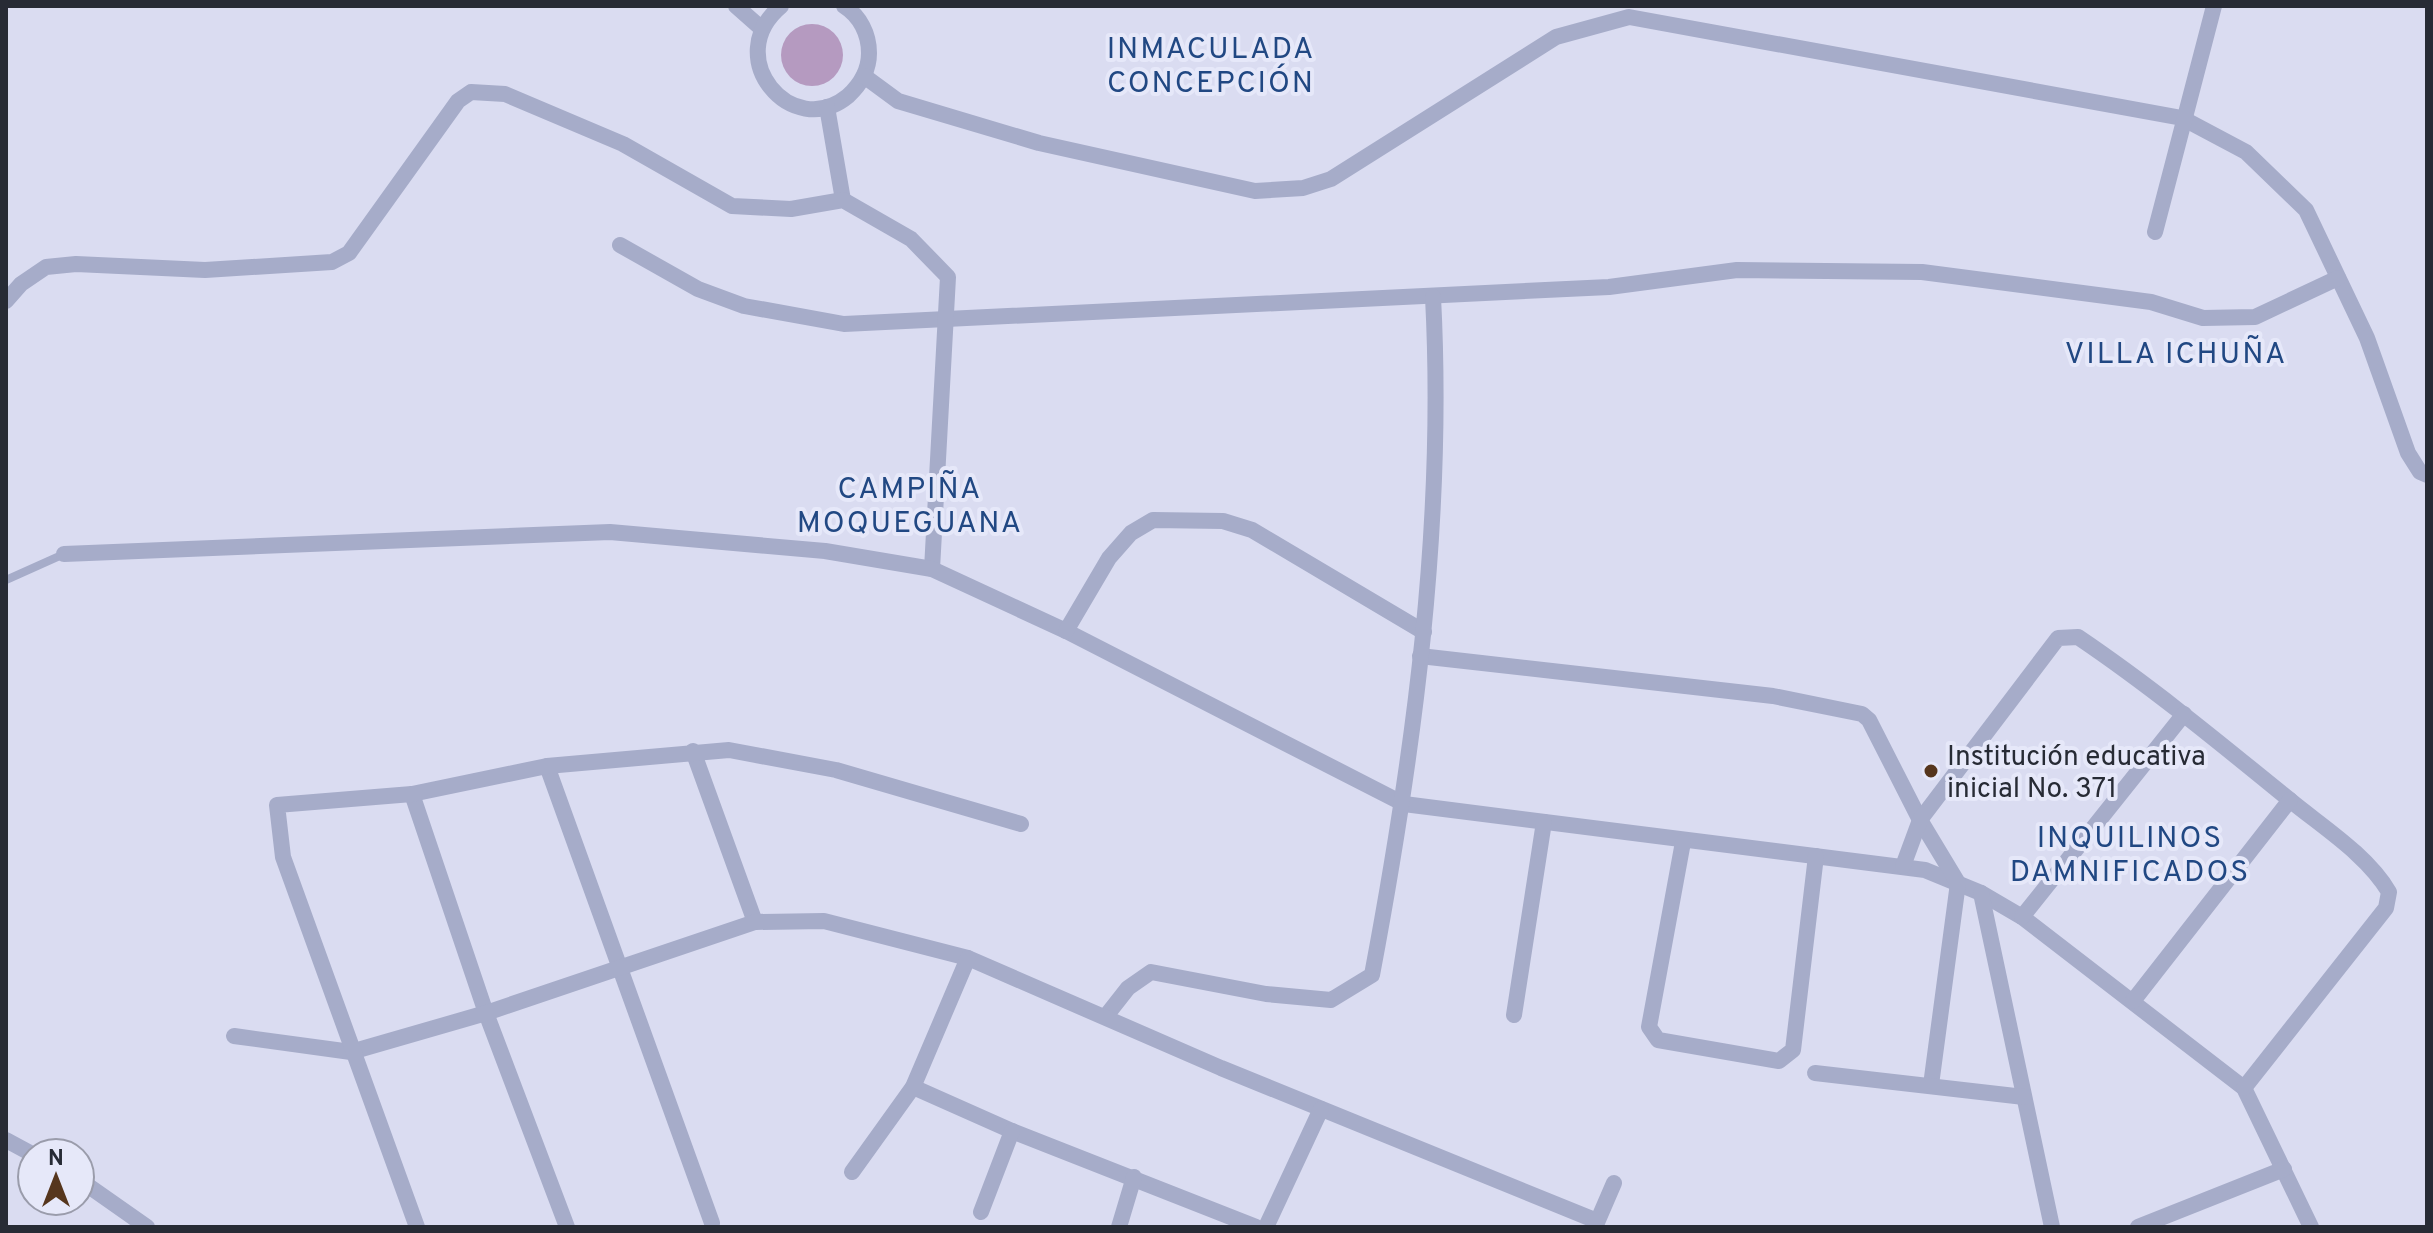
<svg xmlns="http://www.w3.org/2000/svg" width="2433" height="1233" font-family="Overpass,sans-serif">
  <rect width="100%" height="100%" fill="#dadcf1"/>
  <!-- green -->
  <circle fill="#b59ac0" cx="812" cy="55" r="31"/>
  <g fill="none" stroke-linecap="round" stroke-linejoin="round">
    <!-- lane -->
    <polyline stroke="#a6acc9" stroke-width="8" points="6,580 64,554"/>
    <!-- street -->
    <g stroke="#a6acc9" stroke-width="16">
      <polyline points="736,6 762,29"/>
      <path d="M781,6c-61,51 11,136 67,90 13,-12 21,-26 21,-43 0,-19 -9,-37 -25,-47"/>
      <polyline points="864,76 898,101 1039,143 1255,191 1303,188 1331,179 1556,37 1629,17 2182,118 2246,152 2306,210 2367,338 2408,453 2420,472 2427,475"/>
      <polyline points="827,107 843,200"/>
      <polyline points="2155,232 2214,6"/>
      <polyline points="620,245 698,289 744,306 844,324 1609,287 1737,270 1922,272 2151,302 2203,318 2255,317 2338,278"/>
      <polyline points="6,301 21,284 46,267 76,264 205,270 332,262 349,253 458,101 471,92 505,94 623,144 732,206 791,209 843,200 911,239 948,277 932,569"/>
      <polyline points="64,554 610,532 825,551 932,569 1066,631 1404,804 1925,870 1981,893 2022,917 2244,1088 2311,1227"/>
      <polyline points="1066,631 1109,558 1131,533 1153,520 1223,521 1252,530 1424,632"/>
      <polyline points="1420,656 1773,696 1862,714 1869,720 1920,820 1958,883 1931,1085"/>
      <polyline points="693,751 755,922"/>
      <polyline points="547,766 712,1223"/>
      <polyline points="412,794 486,1013 567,1227"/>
      <polyline points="1683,842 1649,1027 1658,1040 1779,1061 1793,1050 1816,856"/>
      <path d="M1903,866l17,-46 138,-182 20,-1c74,50 143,107 213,164 33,27 76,54 98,91l-3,16 -142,180"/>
      <polyline points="1981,893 2052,1227"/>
      <polyline points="2022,917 2184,714"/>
      <polyline points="2133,1001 2290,800"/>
      <polyline points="1514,1015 1544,822"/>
      <path d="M1106,1016l22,-28 23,-16 115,22 65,6 41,-25c42,-223 73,-451 61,-678"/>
      <polyline points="234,1036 351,1052 486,1013 755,922 824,921 968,958 1221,1068 1597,1221"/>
      <polyline points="1815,1073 2024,1097"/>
      <polyline points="913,1087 1012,1131 1256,1227"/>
      <polyline points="6,1140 32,1154"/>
      <polyline points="852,1172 913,1087 968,958"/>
      <polyline points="80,1180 147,1227"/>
      <polyline points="981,1212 1012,1131"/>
      <polyline points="417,1227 283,857 277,805 412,794 547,766 729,750 836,770 1021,824"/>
      <polyline points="1119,1227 1134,1177"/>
      <polyline points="1266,1227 1321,1109"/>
      <polyline points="1595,1227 1614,1183"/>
      <polyline points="2138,1227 2284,1169"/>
    </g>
  </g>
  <!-- markers -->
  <circle fill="#56361d" stroke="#e6e8f9" stroke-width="3" cx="1931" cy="771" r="8"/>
  <g text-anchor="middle" stroke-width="8" stroke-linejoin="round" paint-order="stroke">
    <!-- poi labels -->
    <g font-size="28" fill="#272b35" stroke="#e6e8f9" text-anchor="start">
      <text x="1947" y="765">Institución educativa<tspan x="1947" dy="32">inicial No. 371</tspan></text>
    </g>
    <!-- neighbourhood labels -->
    <g font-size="30" letter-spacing="2" fill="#214883" stroke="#e6e8f9">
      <text x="1211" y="58">INMACULADA<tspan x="1211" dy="34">CONCEPCIÓN</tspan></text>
      <text x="2176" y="363">VILLA ICHUÑA</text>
      <text x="910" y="498">CAMPIÑA<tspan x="910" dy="34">MOQUEGUANA</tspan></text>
      <text x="2130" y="847">INQUILINOS<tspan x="2130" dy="34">DAMNIFICADOS</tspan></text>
    </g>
  </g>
  <!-- border -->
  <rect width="2433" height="1233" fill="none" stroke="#272b35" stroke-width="16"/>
  <!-- north arrow -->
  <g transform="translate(56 1177)"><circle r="38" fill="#e6e8f9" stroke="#9a9cab" stroke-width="2"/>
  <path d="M0-6L14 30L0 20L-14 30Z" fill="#56361d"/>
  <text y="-12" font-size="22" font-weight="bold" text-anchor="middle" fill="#272b35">N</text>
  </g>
</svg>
